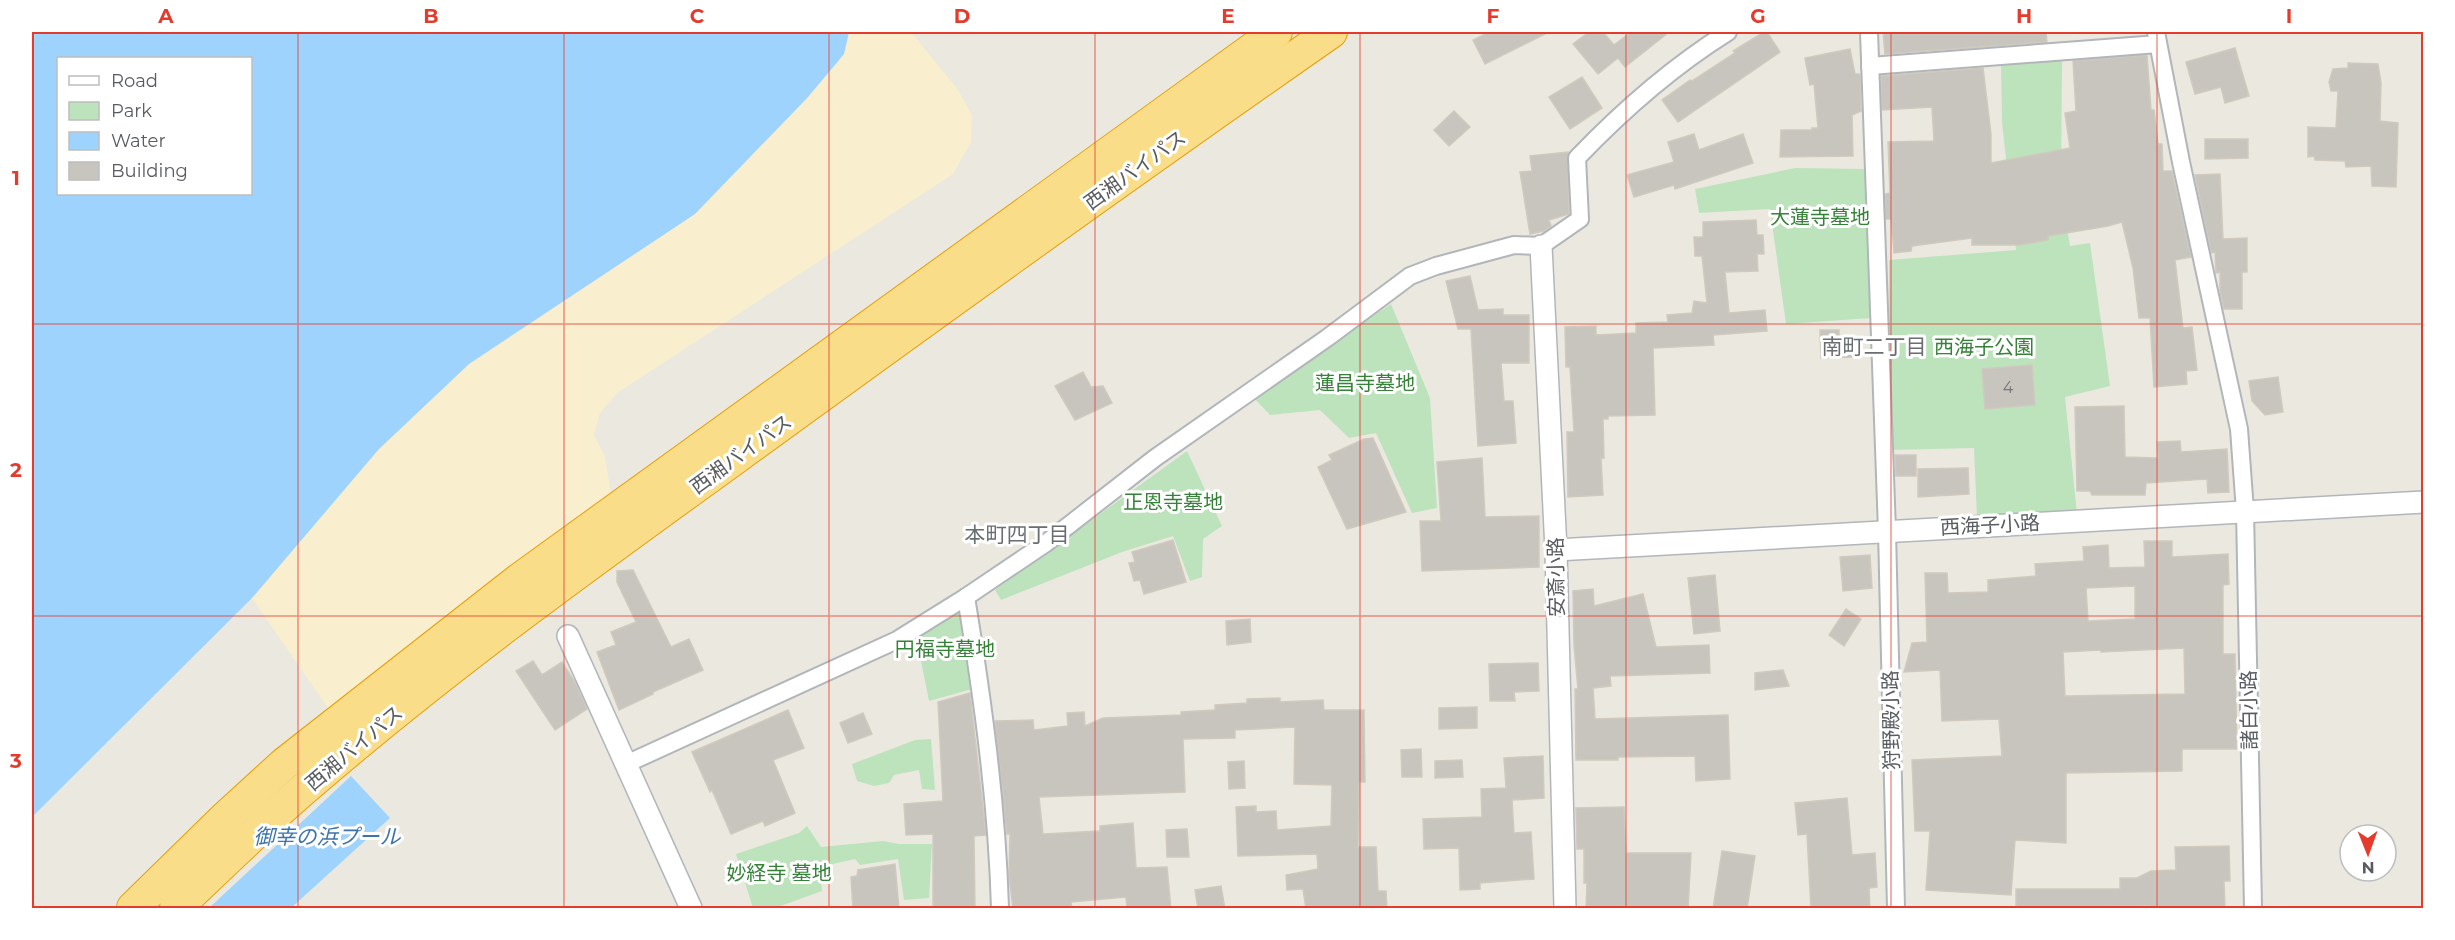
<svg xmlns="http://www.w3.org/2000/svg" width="2455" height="940" font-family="Montserrat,'Noto Sans JP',sans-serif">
  <rect width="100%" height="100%" fill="#ebe9df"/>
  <!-- green -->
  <g fill="#bce3bc">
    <polygon points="2062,60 2061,193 2070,246 2090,243 2110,386 2065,397 2077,514 1977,518 1974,448 1889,450 1889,260 2016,250 2002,122 2001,65"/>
    <polygon points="1795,168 1866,169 1871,318 1786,324 1770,209 1699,213 1695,189"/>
    <polygon points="1391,304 1430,398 1437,508 1412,513 1376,433 1349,438 1320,410 1270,415 1252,396"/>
    <polygon points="1187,451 1222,526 1203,539 1202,577 1190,581 1173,536 1122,552 1001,600 995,590"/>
    <polygon points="964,607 976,688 929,701 916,636"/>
    <polygon points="931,739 935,790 922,789 919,770 894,775 889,783 874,786 857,781 852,764 915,740"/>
    <polygon points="807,826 821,847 883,841 899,844 932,844 929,898 904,900 898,859 860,865 855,859 819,867 822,891 775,908 753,908 736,854 799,833"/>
  </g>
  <!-- sand -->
  <polygon fill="#f9eecd" points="849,32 911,32 958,90 972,115 971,142 953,174 617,393 600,413 594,435 605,457 611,494 330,711 252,598 379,449 469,364 695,214 808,97 844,55"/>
  <!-- water -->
  <g fill="#9ed3fd" fill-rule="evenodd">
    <path d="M32,32h817l-5,22 -36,43 -113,117 -226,150 -90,85 -127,149 -220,219zM58,58h192v136h-192z"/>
    <polygon points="351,776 390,818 291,908 209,908"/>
  </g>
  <!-- building -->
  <g fill="#c8c5bf" stroke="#d0cabe" stroke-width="1.5" fill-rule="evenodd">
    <polygon points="1489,32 1549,32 1485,64 1473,40"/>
    <polygon points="1589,32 1603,32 1614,45 1631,32 1669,32 1625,67 1618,58 1598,74 1573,44"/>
    <polygon points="1764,32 1767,32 1780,52 1678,122 1662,100 1690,80 1692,81 1735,53 1733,51"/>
    <polygon points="1883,32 2046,32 2047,42 1885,54"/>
    <polygon points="2235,48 2249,96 2225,103 2221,87 2195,94 2186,62"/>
    <polygon points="1850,49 1855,74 1860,74 1861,111 1852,115 1853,156 1780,157 1781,130 1812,130 1812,128 1818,128 1814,84 1810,85 1805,58"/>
    <polygon points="2147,55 2151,110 2154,110 2158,144 2162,144 2163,171 2172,171 2191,257 2175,260 2183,328 2192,327 2197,370 2186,371 2187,384 2154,387 2150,318 2139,318 2133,268 2122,222 2108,226 2048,236 2048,240 2020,245 1972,245 1972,238 1912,246 1911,251 1894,253 1891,219 1886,219 1885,194 1890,193 1888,142 1934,141 1932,107 1882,110 1881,76 1983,68 1991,134 1991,163 2070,148 2065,113 2076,111 2073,61"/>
    <polygon points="2348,63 2378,64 2381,83 2380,121 2398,123 2396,187 2372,186 2371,166 2346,167 2345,161 2315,160 2314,156 2308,157 2308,127 2336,128 2338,91 2331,91 2329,82 2333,69 2348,68"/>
    <polygon points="1582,77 1602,108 1570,129 1549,97"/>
    <polygon points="1454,111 1470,127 1449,146 1434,130"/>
    <polygon points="1694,134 1699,150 1743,134 1753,163 1675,189 1674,185 1634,197 1627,175 1674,162 1668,142"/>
    <polygon points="2205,139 2248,139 2248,158 2205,159"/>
    <polygon points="1568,152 1569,214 1549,220 1551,226 1544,231 1530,234 1520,172 1532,171 1530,156"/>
    <polygon points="2220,174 2223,239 2247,238 2247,272 2242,272 2242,309 2224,309 2220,291 2220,272 2216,273 2215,252 2211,253 2195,175"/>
    <polygon points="1756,220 1757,235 1763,235 1764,254 1757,254 1758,271 1725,272 1729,313 1765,310 1767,331 1713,335 1714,345 1653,348 1655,415 1608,416 1608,419 1603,419 1604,458 1601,458 1603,495 1568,497 1567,432 1574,432 1570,367 1566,367 1565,327 1596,326 1596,335 1636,333 1636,323 1668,322 1667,315 1692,313 1694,301 1707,303 1702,256 1695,256 1694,237 1703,237 1703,222"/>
    <polygon points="1470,276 1478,310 1503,309 1503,315 1529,315 1529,363 1501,363 1504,401 1513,401 1516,443 1478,446 1471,329 1458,329 1446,281"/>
    <polygon points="1820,330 1839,330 1839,338 1858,338 1858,357 1821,358"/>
    <polygon points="2032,365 2035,405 1985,409 1982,369"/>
    <polygon points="1083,372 1091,387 1103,386 1112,403 1075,420 1055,386"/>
    <polygon points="2278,377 2283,412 2265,415 2252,401 2249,381"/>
    <polygon points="2124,406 2125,457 2158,458 2157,442 2180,441 2181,452 2227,449 2229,492 2208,493 2207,479 2146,483 2145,495 2092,495 2090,491 2077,491 2075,407"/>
    <polygon points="1373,438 1406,512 1347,529 1318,467 1332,460 1329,455 1364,439"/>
    <polygon points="1895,455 1916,455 1916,476 1896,476"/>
    <polygon points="1482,458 1485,517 1539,516 1539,567 1422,571 1420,521 1441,521 1437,462"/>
    <polygon points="1968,468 1969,494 1918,497 1918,469"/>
    <polygon points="1173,540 1186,582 1144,594 1140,580 1134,581 1129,563 1135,562 1132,552"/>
    <path d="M2144,541h28v16l56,-3 1,30 -6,1v69h12l2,95h-55v22l-116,2v70l-51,-3 -4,55 -85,-5 4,-59h-15l-3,-71 90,-4 -3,-37 -57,2 -2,-51 -36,2 8,-29 15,-1 -2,-69h22l1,20 40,-1v-12l48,-4 -1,-12 49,-3 -1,-14 25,-2 1,23 36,-1zM2135,586v33l-47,2 -2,-33zM2184,648l1,46 -120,2 -2,-44 38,-2v2z"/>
    <polygon points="1870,555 1872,588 1843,591 1840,557"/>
    <polygon points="633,570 671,647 689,639 703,670 653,692 653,694 619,710 597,652 616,645 611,632 636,622 617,582 617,571"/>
    <polygon points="1715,575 1720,631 1694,634 1688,578"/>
    <polygon points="1593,589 1594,606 1643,594 1656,647 1709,645 1710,673 1610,676 1611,686 1593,688 1595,719 1728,715 1730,779 1696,781 1695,756 1618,757 1618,760 1576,760 1575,689 1578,689 1574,646 1573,591"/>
    <polygon points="1846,609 1861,619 1844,646 1829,635"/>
    <polygon points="1250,619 1251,642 1227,645 1226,621"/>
    <polygon points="533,661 542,675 562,662 575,682 587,709 555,730 516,671"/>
    <polygon points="1538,663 1539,691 1514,692 1515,701 1490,701 1489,664"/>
    <polygon points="1783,670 1789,686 1755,690 1755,673"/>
    <polygon points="970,693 986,835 974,836 975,909 933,909 933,834 906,835 904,804 943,801 938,702"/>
    <polygon points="1280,698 1280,702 1323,700 1324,710 1364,710 1365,782 1359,782 1358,847 1376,847 1378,891 1386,891 1387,909 1306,909 1303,889 1287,890 1286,875 1318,869 1317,854 1238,856 1236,807 1256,806 1256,812 1276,811 1277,830 1331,826 1332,785 1294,784 1295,727 1235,730 1235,738 1183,739 1185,792 1039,797 1043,834 1100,831 1100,826 1133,823 1136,868 1167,867 1171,909 1127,909 1126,897 1071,902 1072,909 1013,909 1009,876 1010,834 1007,834 995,721 1033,720 1034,730 1068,726 1067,713 1084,712 1085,726 1103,718 1181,715 1181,712 1215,710 1215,705 1247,703 1247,699"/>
    <polygon points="1477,707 1477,728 1439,729 1439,708"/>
    <polygon points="788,710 804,748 773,760 795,813 765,826 763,821 731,834 712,790 710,792 692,752"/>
    <polygon points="863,713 872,734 848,743 840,723"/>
    <polygon points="1421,749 1422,777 1402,777 1401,750"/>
    <polygon points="1543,756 1544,798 1512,800 1514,833 1531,832 1534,879 1480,883 1480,889 1460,890 1459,848 1424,849 1423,819 1482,817 1481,789 1506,788 1504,758"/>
    <polygon points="1462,760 1463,777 1435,778 1435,761"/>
    <polygon points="1244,761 1245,788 1229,789 1228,762"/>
    <polygon points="1847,798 1852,855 1875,853 1877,887 1869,888 1870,909 1811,909 1807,834 1798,835 1795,803"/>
    <polygon points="1624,807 1626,853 1691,853 1688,909 1586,909 1587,883 1584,883 1584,849 1577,849 1576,808"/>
    <polygon points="1187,829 1189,857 1167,857 1166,830"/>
    <polygon points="2229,846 2230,881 2224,881 2225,909 2150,909 2149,906 2111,906 2111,909 2016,909 2016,889 2120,889 2120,878 2137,878 2151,871 2176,870 2175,847"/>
    <polygon points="1722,851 1755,856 1747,909 1713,909"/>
    <polygon points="895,864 899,909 853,909 851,877 857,876 858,870"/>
    <polygon points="1221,886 1225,909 1198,909 1195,890"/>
  </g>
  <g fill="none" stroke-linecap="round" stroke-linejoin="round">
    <!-- minor casing -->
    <g stroke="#b2b6ba" stroke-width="20">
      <g id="minor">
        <polyline points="1869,32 1887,531 1896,908"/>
        <polyline points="2156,32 2181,162 2239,429 2245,511 2253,908"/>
        <polyline points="1870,66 2158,44"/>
        <path d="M966,597c17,104 31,207 34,311"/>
        <path d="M626,764l271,-124 69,-43 80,-54 109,-85 172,-120 83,-62 26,-10 78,-21 27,1 39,-27 -3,-61c46,-48 95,-91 151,-126"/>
      </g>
    </g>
    <!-- tertiary casing -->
    <g stroke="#b2b6ba" stroke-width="24">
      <g id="tertiary">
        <polyline points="1541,246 1556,550 1565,908"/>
        <polyline points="1556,550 2424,502"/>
        <polyline points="568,636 691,908"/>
      </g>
    </g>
    <!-- motorway casing -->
    <g stroke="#e59f06" stroke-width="34">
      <g id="motorway">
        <polyline points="133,908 227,816 284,764 520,579 1276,32"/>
        <path d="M176,908c42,-40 84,-81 128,-119 138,-120 286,-226 434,-333 196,-143 394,-285 593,-424"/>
      </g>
    </g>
    <!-- minor -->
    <use href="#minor" stroke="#fff" stroke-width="16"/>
    <!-- tertiary -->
    <use href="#tertiary" stroke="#fff" stroke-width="21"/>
    <!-- motorway -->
    <use href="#motorway" stroke="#fadd88" stroke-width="32"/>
  </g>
  <!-- grid -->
  <path fill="none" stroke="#e43b2d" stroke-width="1.5" stroke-opacity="0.55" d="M298,32v876M564,32v876M829,32v876M1095,32v876M1360,32v876M1626,32v876M1891,32v876M2157,32v876M32,324h2392M32,616h2392"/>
  <g text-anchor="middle" stroke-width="6" stroke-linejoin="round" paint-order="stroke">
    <!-- number labels -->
    <g font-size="16" fill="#747678">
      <text x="2008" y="393">4</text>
    </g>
    <!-- street labels -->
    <g font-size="20" fill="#585c60" stroke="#fff">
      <text transform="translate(1135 170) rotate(-36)" y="7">西湘バイパス</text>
      <text transform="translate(741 454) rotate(-36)" y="7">西湘バイパス</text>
      <text transform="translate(1990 525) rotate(-3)" y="7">西海子小路</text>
      <text transform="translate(1556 577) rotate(-91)" y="7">安斎小路</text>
      <text transform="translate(2249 710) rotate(-91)" y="7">諸白小路</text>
      <text transform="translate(1891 720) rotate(-91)" y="7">狩野殿小路</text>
      <text transform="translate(354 748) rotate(-40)" y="7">西湘バイパス</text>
    </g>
    <!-- park labels -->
    <g font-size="20" fill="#368239" stroke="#fff">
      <text x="1820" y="224">大蓮寺墓地</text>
      <text x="1984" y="354">西海子公園</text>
      <text x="1365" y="390">蓮昌寺墓地</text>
      <text x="1173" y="509">正恩寺墓地</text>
      <text x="945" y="656">円福寺墓地</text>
      <text x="779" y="880">妙経寺 墓地</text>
    </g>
    <!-- neighbourhood labels -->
    <g font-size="21" fill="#696e72" stroke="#fff">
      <text x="1874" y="354">南町二丁目</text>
      <text x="1017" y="542">本町四丁目</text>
    </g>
    <!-- water labels -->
    <g font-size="21" font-style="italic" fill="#3d74ad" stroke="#fff">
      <text x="327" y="844">御幸の浜プール</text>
    </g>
  </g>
  <!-- border -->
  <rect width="2455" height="940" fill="none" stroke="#ffffff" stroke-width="66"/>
  <!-- legend -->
  <rect x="57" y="57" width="195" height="138" fill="#ffffff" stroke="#bcbebf" stroke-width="1.5"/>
  <rect x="69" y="76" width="30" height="9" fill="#ffffff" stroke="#bcbebf" stroke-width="1.5"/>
  <text x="111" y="87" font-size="18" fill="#585c60">Road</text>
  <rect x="69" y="102" width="30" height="18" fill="#bce3bc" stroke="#bcbebf" stroke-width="1.5"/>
  <text x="111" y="117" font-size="18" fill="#585c60">Park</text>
  <rect x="69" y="132" width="30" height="18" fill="#9ed3fd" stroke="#bcbebf" stroke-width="1.5"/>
  <text x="111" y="147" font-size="18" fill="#585c60">Water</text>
  <rect x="69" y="162" width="30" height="18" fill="#c8c5bf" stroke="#bcbebf" stroke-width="1.5"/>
  <text x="111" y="177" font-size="18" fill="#585c60">Building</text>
  <!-- north arrow -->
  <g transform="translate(2368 853) rotate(179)"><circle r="28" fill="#ffffff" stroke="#bcbebf" stroke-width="1.5"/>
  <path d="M0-4.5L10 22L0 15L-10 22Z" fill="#e43b2d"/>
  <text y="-9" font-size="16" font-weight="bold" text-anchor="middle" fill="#585c60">N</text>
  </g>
  <rect x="33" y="33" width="2389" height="874" fill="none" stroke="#e43b2d" stroke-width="2"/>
  <g font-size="20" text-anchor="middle" font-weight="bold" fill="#e43b2d">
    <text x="166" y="23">A</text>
    <text x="431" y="23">B</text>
    <text x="697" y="23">C</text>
    <text x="962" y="23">D</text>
    <text x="1228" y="23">E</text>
    <text x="1493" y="23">F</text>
    <text x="1758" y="23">G</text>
    <text x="2024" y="23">H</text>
    <text x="2289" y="23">I</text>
    <text x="16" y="185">1</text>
    <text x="16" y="477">2</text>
    <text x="16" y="768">3</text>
  </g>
</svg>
